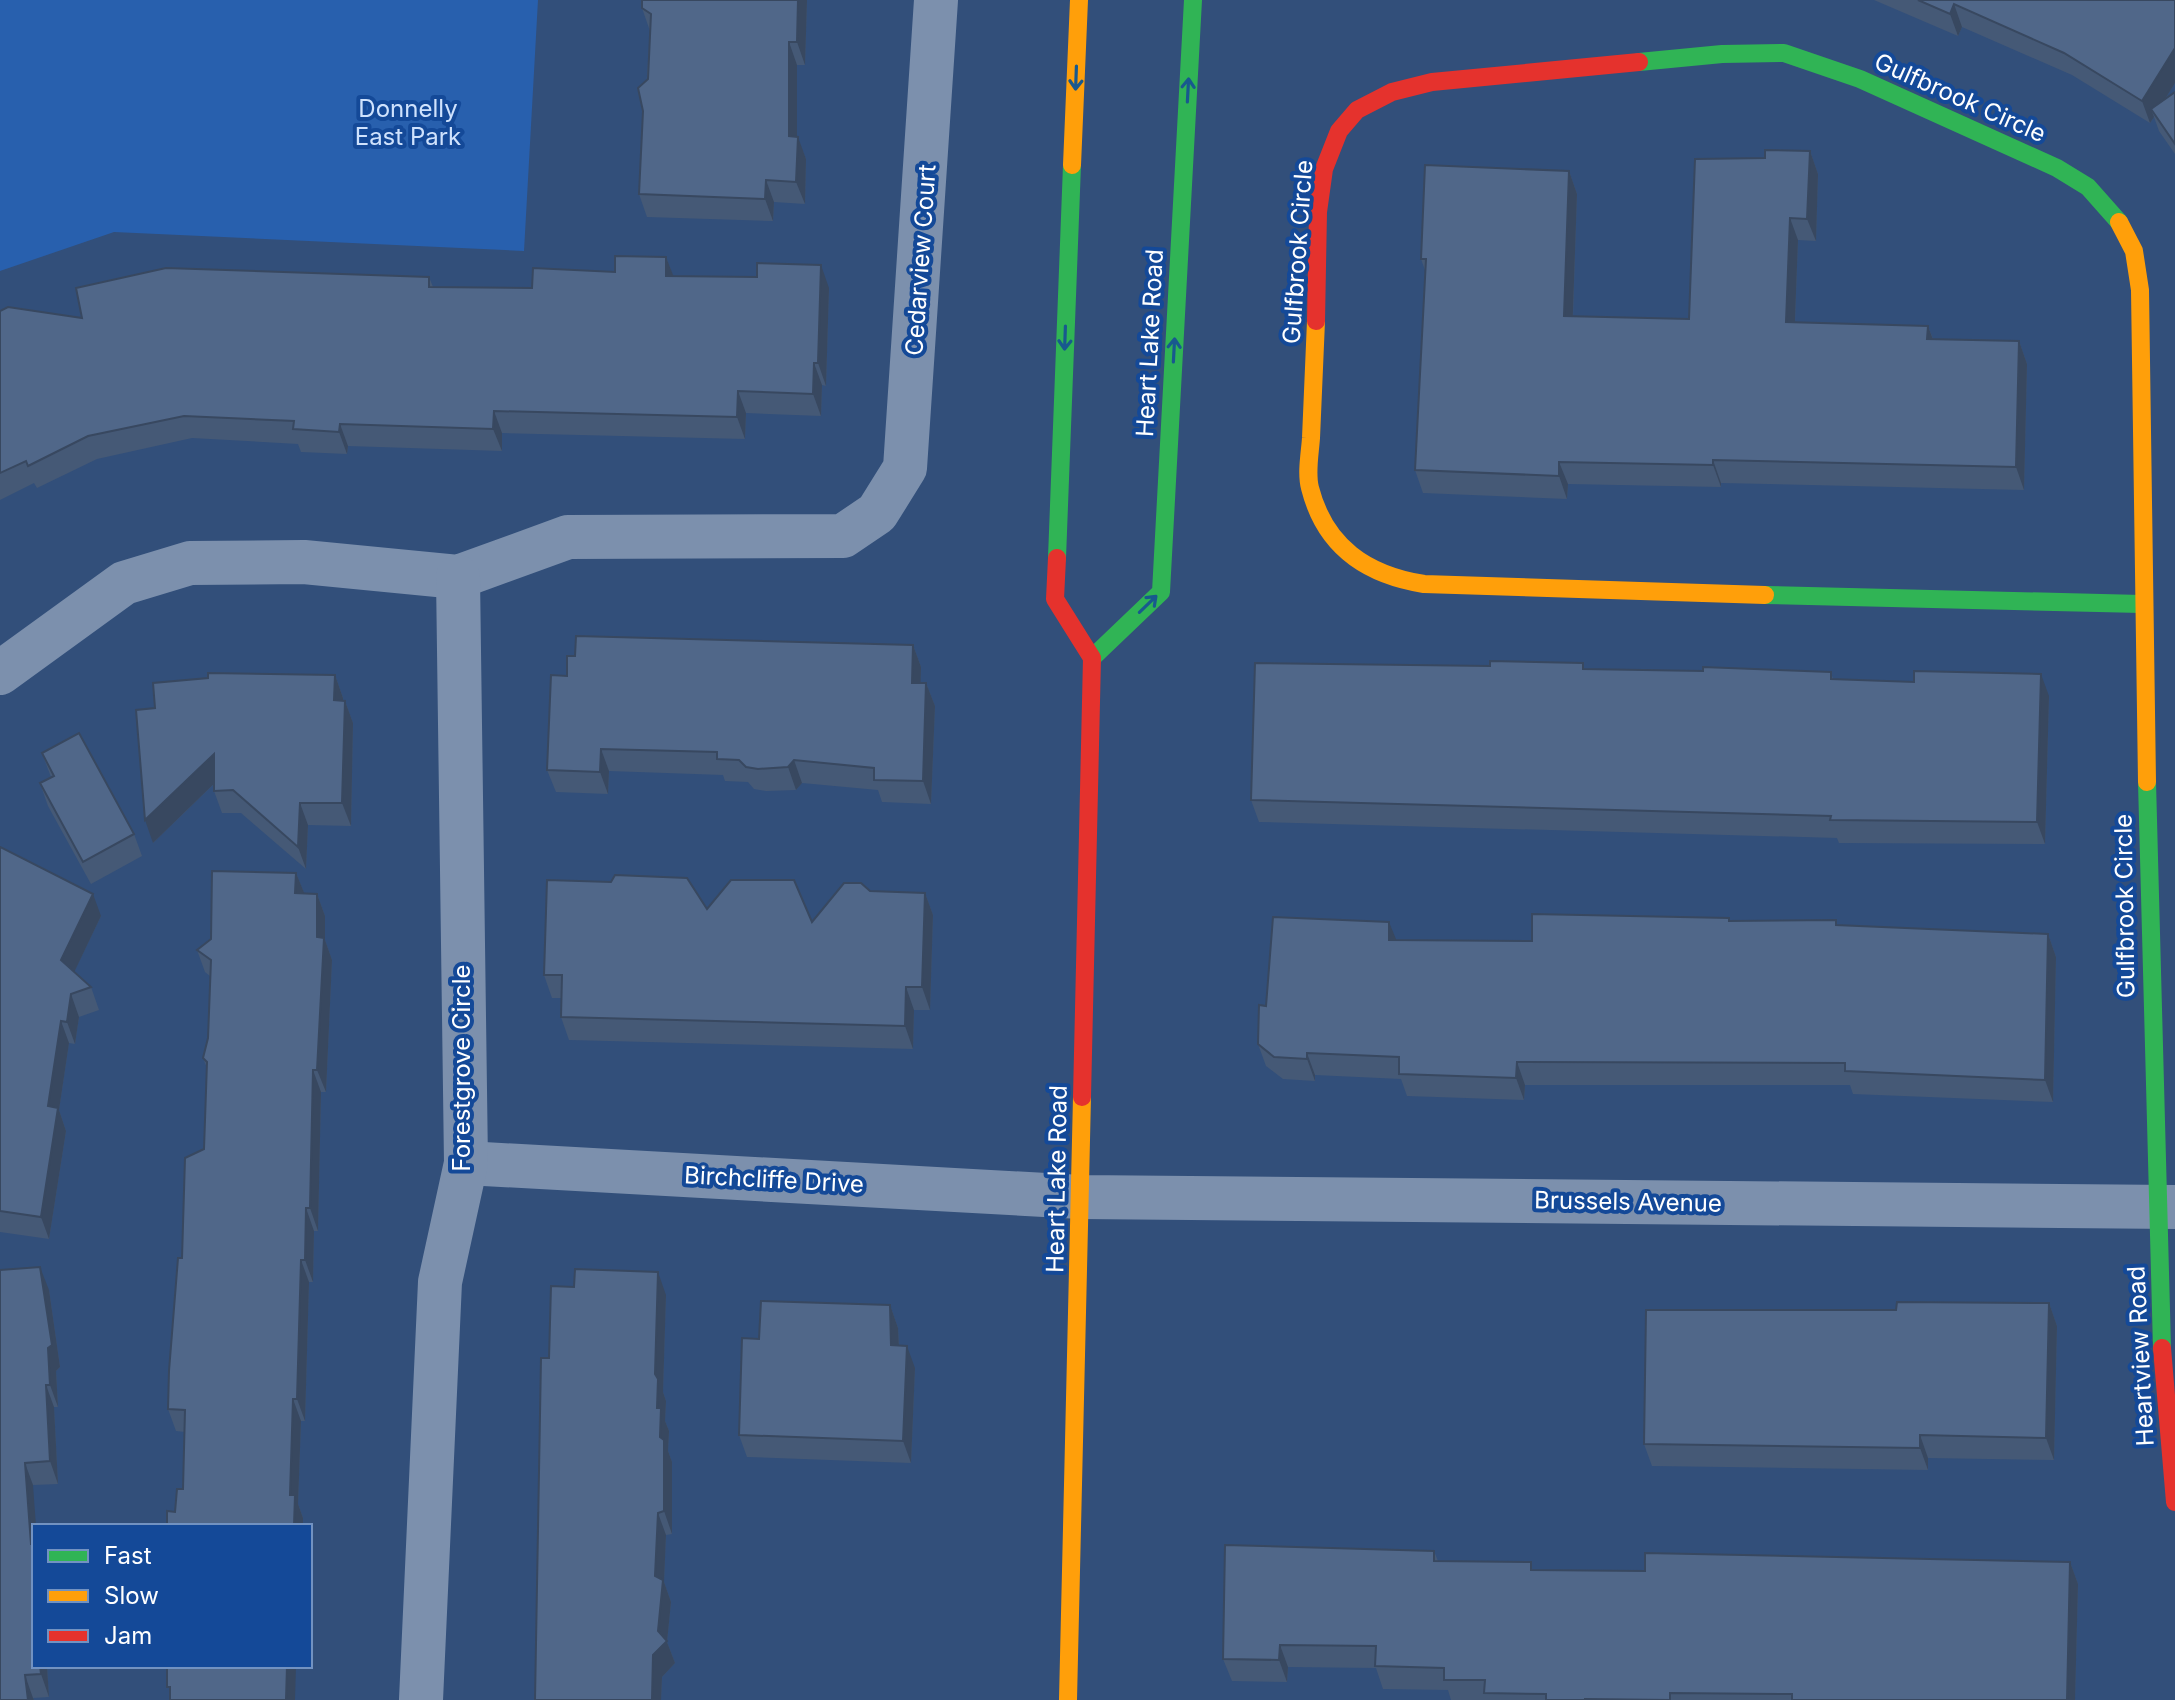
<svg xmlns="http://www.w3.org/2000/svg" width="2175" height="1700" font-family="Inter,sans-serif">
  <rect width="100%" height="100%" fill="#324f7a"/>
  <!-- green -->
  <polygon fill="#2860ae" points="0,0 538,0 524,251 114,232 0,271"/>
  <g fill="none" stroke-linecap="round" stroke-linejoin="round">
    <!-- street -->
    <g stroke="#7c90ad" stroke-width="44">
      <polyline points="0,673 124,583 190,563 304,562 458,577 568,537 843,536 877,513 905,468 936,0"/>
      <polyline points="466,1163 1081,1197 2175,1207"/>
      <polyline points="421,1700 440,1282 466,1163 458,577"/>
    </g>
    <!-- fast -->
    <g stroke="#30b455" stroke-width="18">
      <polyline points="1639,62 1722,54 1784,53 1860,79 2057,168 2088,187 2119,222"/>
      <polyline points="1057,558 1072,165"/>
      <polyline points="1765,595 2142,604"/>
      <polyline points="1092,658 1161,592 1193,0"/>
      <polyline points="2147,782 2162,1348"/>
    </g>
    <!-- slow -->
    <g stroke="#ff9f0a" stroke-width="18">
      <polyline points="1072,165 1079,0"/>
      <polyline points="2119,222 2134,251 2140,290 2147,782"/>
      <path d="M1316,321c-2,39 -3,78 -5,117 -1,15 -5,35 -1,50 15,59 57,87 114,96l341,11"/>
      <polyline points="1068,1700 1082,1097"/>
    </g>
    <!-- jam -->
    <g stroke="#e5322d" stroke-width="18">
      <polyline points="1316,321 1318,212 1324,169 1339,131 1357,110 1392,92 1432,82 1639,62"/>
      <polyline points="1057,558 1055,599 1092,658 1082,1097"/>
      <polyline points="2162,1348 2175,1502"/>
    </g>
  </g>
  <!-- wall -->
  <g fill="#455976">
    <polygon points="807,0 805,65 797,65 797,137 806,159 805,204 774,202 773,221 647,217 639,194 650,31 642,8"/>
    <polygon points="1874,0 2175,0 2175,83 2165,99 2175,92 2175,154 2159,131 2154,117 2150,123 2072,75 1962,27 1958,36"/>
    <polygon points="1810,151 1818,174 1816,241 1798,240 1795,323 1928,326 1933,339 2019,341 2027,364 2024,490 1721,483 1721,487 1568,484 1567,499 1423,493 1415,470 1426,273 1421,259 1569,171 1577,194 1573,317 1689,319 1765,158"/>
    <polygon points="666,257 673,276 829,288 826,386 822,385 821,416 746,413 745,439 502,433 502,451 348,446 347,454 301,452 298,444 192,438 97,459 37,488 34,483 0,500 0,311 82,318 429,277 433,287 532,288 615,272"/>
    <polygon points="913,645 921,667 920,683 926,683 935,706 931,804 882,802 878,790 802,783 796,790 766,791 754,789 748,782 725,781 723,775 609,771 608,794 556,792 547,770 567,676 575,656"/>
    <polygon points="1585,669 1831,672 1833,679 2049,696 2045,844 1839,843 1837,838 1259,822 1251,800"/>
    <polygon points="335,675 343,698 343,701 345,701 353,723 351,826 308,825 306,869 241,813 222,813 214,791 214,784 153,843 155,708"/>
    <polygon points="42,753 134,834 142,856 91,884 48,806 40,783 51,777"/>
    <polygon points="0,847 101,916 74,972 91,987 99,1010 79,1017 75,1044 69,1043 59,1110 66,1131 49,1239 0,1232"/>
    <polygon points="296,873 304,893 317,894 325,916 325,940 332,960 326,1092 321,1092 318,1231 314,1231 313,1282 309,1282 305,1421 301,1421 298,1504 303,1518 303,1526 167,1526 175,1512 183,1489 185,1432 176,1431 168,1409 182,1258 204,1149 207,1068 203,1058 208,1038 210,976 205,972 197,950"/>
    <polygon points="870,891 925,893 933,915 930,1010 914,1010 913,1049 569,1040 561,1017 561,998 552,998 544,975 707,909 812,922"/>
    <polygon points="1730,921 2048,934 2056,957 2053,1102 1853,1094 1850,1085 1525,1085 1524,1100 1407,1096 1401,1079 1315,1075 1315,1081 1283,1079 1266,1066 1258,1044 1266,1006 1396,940 1532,941"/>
    <polygon points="0,1270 49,1290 60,1367 56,1371 58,1407 54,1407 58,1484 33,1485 34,1666 47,1666 49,1697 33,1698 34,1700 0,1700"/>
    <polygon points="666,1295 663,1392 666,1401 665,1421 669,1431 668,1451 672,1462 672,1534 666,1535 664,1582 671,1602 667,1642 675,1663 662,1677 661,1700 535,1700 549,1358"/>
    <polygon points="2049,1303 2057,1326 2054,1460 1928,1458 1928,1470 1652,1466 1644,1444 1896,1310"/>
    <polygon points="890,1305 898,1328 899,1345 915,1368 911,1463 747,1457 739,1435 759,1339"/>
    <polygon points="1434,1551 1438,1561 1534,1570 1645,1571 2070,1562 2078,1584 2075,1700 1451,1700 1448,1690 1383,1689 1376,1668 1288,1667 1287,1682 1232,1681 1223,1659"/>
  </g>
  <!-- shaded-wall -->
  <g fill="#384860">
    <polygon points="798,0 807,0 805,65 797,42"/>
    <polygon points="1954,4 1962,27 1958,36 1950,14"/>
    <polygon points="789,42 797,65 797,159 789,136"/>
    <polygon points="2175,48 2175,83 2155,115 2151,109 2154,117 2150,123 2142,101"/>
    <polygon points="798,137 806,159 805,204 796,182"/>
    <polygon points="1810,151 1818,174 1816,241 1807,219"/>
    <polygon points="1569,171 1577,194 1572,339 1564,316"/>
    <polygon points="766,180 774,202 773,221 765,199"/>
    <polygon points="1790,218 1798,240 1794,345 1786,322"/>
    <polygon points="666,257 675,280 666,276"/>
    <polygon points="821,265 829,288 826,386 818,363"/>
    <polygon points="1928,326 1936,348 1927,339"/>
    <polygon points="2019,341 2027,364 2024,490 2016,467"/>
    <polygon points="814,363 822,385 821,416 813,394"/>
    <polygon points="738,391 746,413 745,439 737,417"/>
    <polygon points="494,411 502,433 502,451 493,429"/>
    <polygon points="340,424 348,446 347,454 339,432"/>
    <polygon points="1713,460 1721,483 1721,487 1713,465"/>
    <polygon points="1559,462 1568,484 1567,499 1559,476"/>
    <polygon points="913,645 921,667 920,705 912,683"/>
    <polygon points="2041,674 2049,696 2045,844 2037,822"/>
    <polygon points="335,675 343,698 342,723 334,700"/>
    <polygon points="926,683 935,706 931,804 923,781"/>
    <polygon points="345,701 353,723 351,826 342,803"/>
    <polygon points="601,749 609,771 608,794 600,772"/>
    <polygon points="214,754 222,776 153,843 145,820"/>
    <polygon points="794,760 802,783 796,790 788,767"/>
    <polygon points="300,803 308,825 306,869 298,847"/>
    <polygon points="296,873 305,895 295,893"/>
    <polygon points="925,893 933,915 930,1010 922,987"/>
    <polygon points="93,894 101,916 69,983 61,960"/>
    <polygon points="317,894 325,916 325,940 332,960 326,1092 317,1070"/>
    <polygon points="1389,922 1398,944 1389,940"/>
    <polygon points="2048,934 2056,957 2053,1102 2045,1080"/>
    <polygon points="906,987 914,1010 913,1049 905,1026"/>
    <polygon points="71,994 79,1017 75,1044 67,1022"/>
    <polygon points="61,1021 69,1043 59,1110 66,1131 49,1239 41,1217 48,1106"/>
    <polygon points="1307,1053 1315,1075 1315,1081 1307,1059"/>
    <polygon points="1517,1062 1525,1085 1524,1100 1516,1078"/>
    <polygon points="313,1070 321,1092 318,1231 310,1208"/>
    <polygon points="306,1208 314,1231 313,1282 305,1260"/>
    <polygon points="301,1260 309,1282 305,1421 297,1399"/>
    <polygon points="40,1267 49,1290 60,1367 56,1371 58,1407 50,1385"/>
    <polygon points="658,1272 666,1295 663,1392 666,1401 665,1421 669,1431 668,1451 672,1462 672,1534 664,1511 660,1437 657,1408 655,1374"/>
    <polygon points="2049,1303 2057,1326 2054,1460 2046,1438"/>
    <polygon points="890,1305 898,1328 900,1367 891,1345"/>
    <polygon points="907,1346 915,1368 911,1463 903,1441"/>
    <polygon points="46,1385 54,1407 58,1484 50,1461"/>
    <polygon points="293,1399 301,1421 298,1504 303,1518 303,1526 294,1526 290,1495"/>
    <polygon points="1920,1435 1928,1458 1928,1470 1920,1448"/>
    <polygon points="25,1463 33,1485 36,1526 34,1526 34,1552 31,1544"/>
    <polygon points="658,1513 666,1535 664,1582 671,1602 667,1642 675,1663 662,1677 661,1700 652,1700 653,1655 658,1631 655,1576"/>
    <polygon points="2070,1562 2078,1584 2075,1700 2067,1700"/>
    <polygon points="1280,1645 1288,1667 1287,1682 1279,1660"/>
    <polygon points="40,1666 47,1666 49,1697 41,1674"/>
    <polygon points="287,1666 296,1666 295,1700 286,1700"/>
    <polygon points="25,1675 33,1698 34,1700 28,1700"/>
  </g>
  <!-- building -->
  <g fill="#506789" stroke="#384860" stroke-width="2">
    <polygon points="642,0 798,0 797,42 789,42 789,136 798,137 796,182 766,180 765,199 639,194 643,111 638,88 648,79 651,14 642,8"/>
    <polygon points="1918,0 2175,0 2175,48 2142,101 2064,53 1954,4 1950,14"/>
    <polygon points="2175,92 2175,144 2151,109"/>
    <polygon points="1765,150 1810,151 1807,219 1790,218 1786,322 1928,326 1927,339 2019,341 2016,467 1713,460 1713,465 1559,462 1559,476 1415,470 1426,259 1421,259 1425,165 1569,171 1564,316 1689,319 1695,159 1765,158"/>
    <polygon points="615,256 666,257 666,276 757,277 757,263 821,265 818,363 814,363 813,394 738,391 737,417 494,411 493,429 340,424 339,432 293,429 294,421 184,416 88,436 28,466 26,461 0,473 0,311 8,307 82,318 76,288 166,268 429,277 429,287 532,288 533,268 615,272"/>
    <polygon points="576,636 913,645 912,683 926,683 923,781 874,780 874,768 794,760 788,767 758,769 746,767 739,760 717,759 717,752 601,749 600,772 547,770 551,675 567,676 567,656 575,656"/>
    <polygon points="1490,661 1583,663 1583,669 1703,671 1703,667 1831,672 1831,679 1914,682 1914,671 2041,674 2037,822 1830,820 1831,816 1251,800 1255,663 1490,666"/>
    <polygon points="208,673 335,675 334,700 345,701 342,803 300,803 298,847 233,790 214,791 214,754 145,820 136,710 155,708 153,683 208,678"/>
    <polygon points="79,733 134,834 83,862 40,783 54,776 42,753"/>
    <polygon points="0,847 93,894 61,960 91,987 71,994 67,1022 61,1021 48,1106 58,1108 41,1217 0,1211"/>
    <polygon points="212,871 296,873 295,893 317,894 317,937 324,938 317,1070 313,1070 310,1208 306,1208 305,1260 301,1260 297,1399 293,1399 290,1495 295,1495 294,1526 167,1526 167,1511 175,1512 177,1489 183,1489 185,1410 168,1409 169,1371 178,1258 182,1258 185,1158 204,1149 207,1062 203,1058 208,1038 211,960 197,950 211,939"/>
    <polygon points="615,875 687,878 707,909 731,880 794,880 812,922 844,883 861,883 870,891 925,893 922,987 906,987 905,1026 561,1017 562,975 544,975 547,880 611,882"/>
    <polygon points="1532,914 1729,918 1729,921 1836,920 1836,925 2048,934 2045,1080 1845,1071 1845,1063 1517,1062 1516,1078 1399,1074 1399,1057 1307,1053 1307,1059 1274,1057 1258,1044 1259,1005 1266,1006 1273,917 1389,922 1389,940 1532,941"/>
    <polygon points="40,1267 52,1345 48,1348 50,1385 46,1385 50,1461 25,1463 31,1544 34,1544 34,1666 40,1666 41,1674 25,1675 28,1700 0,1700 0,1270"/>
    <polygon points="575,1269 658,1272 655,1374 658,1379 657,1408 661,1408 660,1437 664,1440 664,1511 658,1513 655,1576 663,1580 658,1631 667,1641 653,1655 652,1700 535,1700 541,1358 549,1358 551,1286 574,1287"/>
    <polygon points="761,1301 890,1305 891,1345 907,1346 903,1441 739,1435 742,1338 759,1339"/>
    <polygon points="1897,1302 2049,1303 2046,1438 1920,1435 1920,1448 1644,1444 1646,1310 1896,1310"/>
    <polygon points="1225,1545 1434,1551 1434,1561 1531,1562 1531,1570 1645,1571 1645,1553 2070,1562 2067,1700 1792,1700 1792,1694 1670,1693 1670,1700 1585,1699 1585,1700 1546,1700 1546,1694 1484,1693 1485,1680 1444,1680 1444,1668 1375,1666 1376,1646 1280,1645 1279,1660 1223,1659"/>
    <polygon points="167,1666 287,1666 286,1700 170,1700 170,1687 167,1687"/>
  </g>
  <!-- one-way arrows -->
  <defs><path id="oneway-shaft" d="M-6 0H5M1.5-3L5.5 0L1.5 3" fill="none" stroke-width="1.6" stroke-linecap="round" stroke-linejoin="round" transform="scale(2)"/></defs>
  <g stroke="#18598e">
    <use href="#oneway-shaft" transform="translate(1076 78) rotate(92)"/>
    <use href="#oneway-shaft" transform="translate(1188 90) rotate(-87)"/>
    <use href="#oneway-shaft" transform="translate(1065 338) rotate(92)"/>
    <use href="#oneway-shaft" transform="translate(1174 350) rotate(-87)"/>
    <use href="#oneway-shaft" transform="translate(1148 604) rotate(-44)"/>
  </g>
  <g text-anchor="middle" stroke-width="8" stroke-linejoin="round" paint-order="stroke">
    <!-- street labels -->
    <g font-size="24" fill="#fff" stroke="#144998">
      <text transform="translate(1960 98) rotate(24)" y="8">Gulfbrook Circle</text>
      <text transform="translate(1298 252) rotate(-86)" y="8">Gulfbrook Circle</text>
      <text transform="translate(921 260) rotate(-86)" y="8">Cedarview Court</text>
      <text transform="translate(1150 343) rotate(-87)" y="8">Heart Lake Road</text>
      <text transform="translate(2125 906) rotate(-91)" y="8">Gulfbrook Circle</text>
      <text transform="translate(462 1068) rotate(-90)" y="8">Forestgrove Circle</text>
      <text transform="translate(1057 1179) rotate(-89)" y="8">Heart Lake Road</text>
      <text transform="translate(774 1180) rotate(3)" y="8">Birchcliffe Drive</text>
      <text transform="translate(1628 1202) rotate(1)" y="8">Brussels Avenue</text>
      <text transform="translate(2141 1356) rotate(-93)" y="8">Heartview Road</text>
    </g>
    <!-- park labels -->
    <g font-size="24" fill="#cfe2fd" stroke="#144998">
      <text x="408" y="117">Donnelly<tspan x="408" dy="28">East Park</tspan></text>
    </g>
  </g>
  <!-- legend -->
  <rect x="32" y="1524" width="280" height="144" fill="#144998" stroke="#7292c1" stroke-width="2"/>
  <rect x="48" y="1550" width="40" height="12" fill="#30b455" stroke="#7292c1" stroke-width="2"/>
  <text x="104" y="1564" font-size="24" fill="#ffffff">Fast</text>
  <rect x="48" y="1590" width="40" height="12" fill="#ff9f0a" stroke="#7292c1" stroke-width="2"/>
  <text x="104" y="1604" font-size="24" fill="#ffffff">Slow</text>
  <rect x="48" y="1630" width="40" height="12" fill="#e5322d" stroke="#7292c1" stroke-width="2"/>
  <text x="104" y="1644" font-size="24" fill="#ffffff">Jam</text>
</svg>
